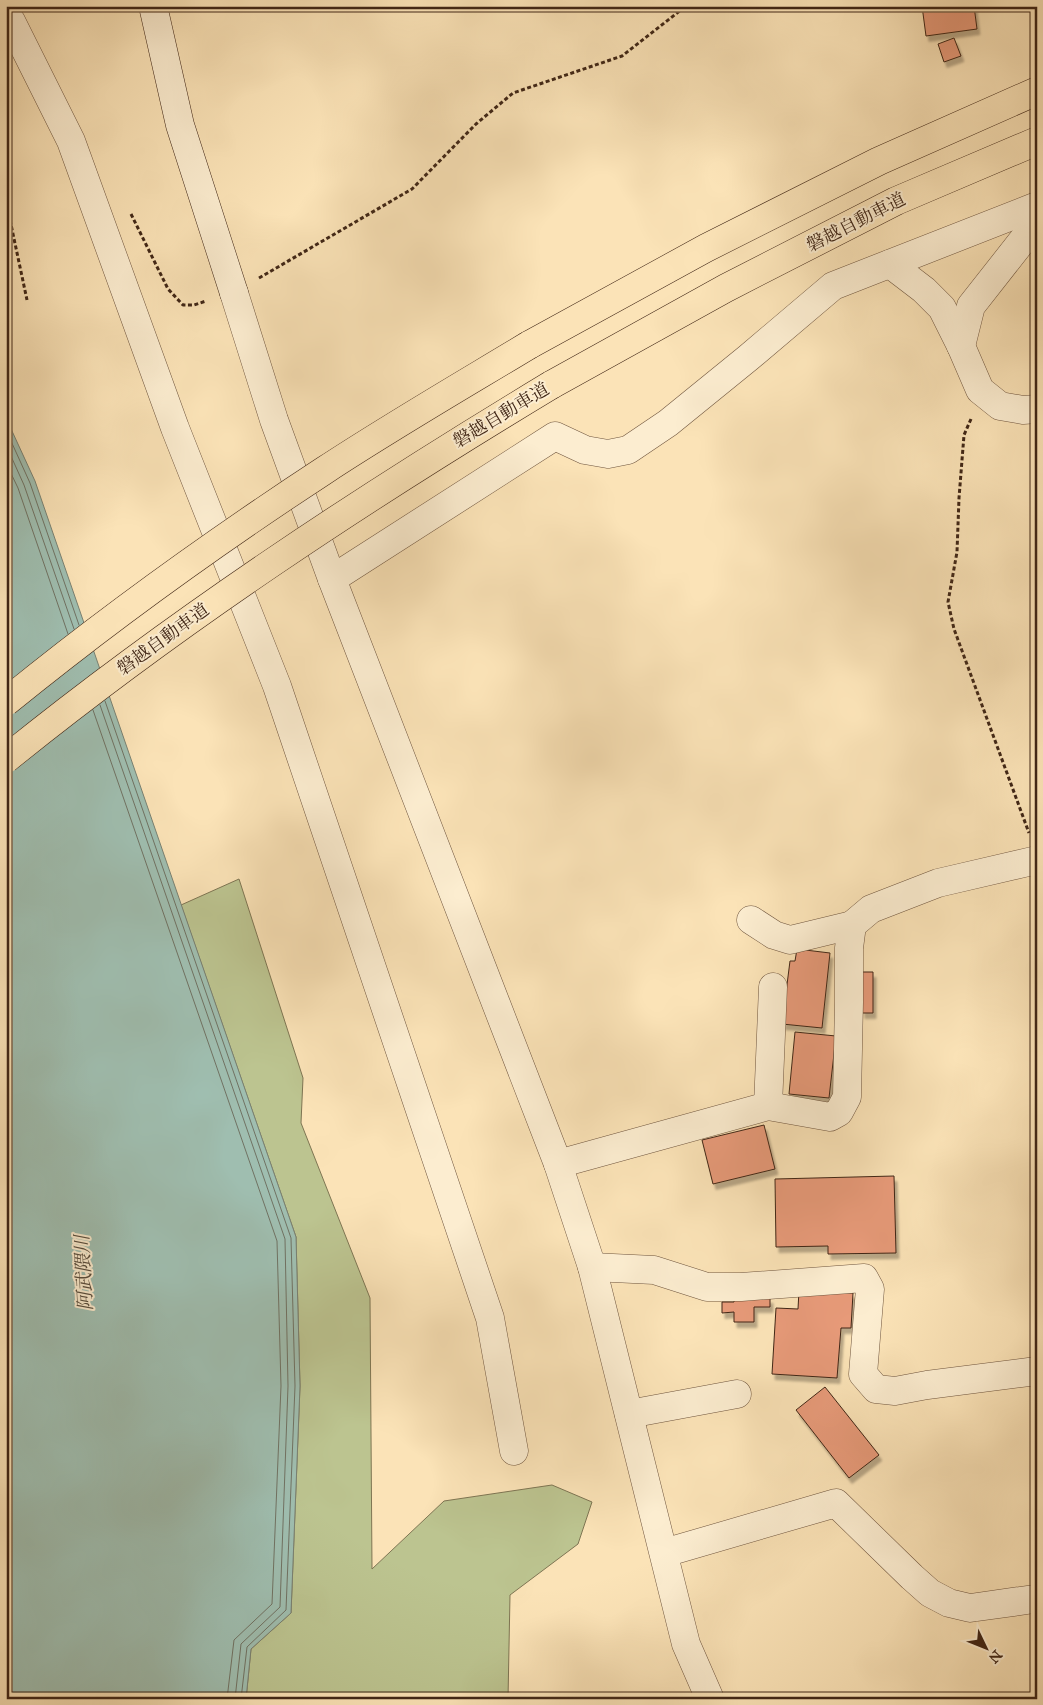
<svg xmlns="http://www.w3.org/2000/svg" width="1043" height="1705" font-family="'IM FELL Great Primer','Noto Serif JP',serif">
  <defs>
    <filter id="shadow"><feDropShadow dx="3" dy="5.5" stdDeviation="1" flood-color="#0004"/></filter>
  </defs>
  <rect width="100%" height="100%" fill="#fbe3b7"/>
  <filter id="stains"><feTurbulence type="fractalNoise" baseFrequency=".004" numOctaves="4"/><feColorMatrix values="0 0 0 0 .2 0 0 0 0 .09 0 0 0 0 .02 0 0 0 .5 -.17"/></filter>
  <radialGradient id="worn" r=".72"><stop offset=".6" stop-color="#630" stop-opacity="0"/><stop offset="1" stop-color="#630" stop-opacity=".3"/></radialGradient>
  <!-- green -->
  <polygon fill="#bcc490" stroke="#7e7553" points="239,879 303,1078 301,1123 370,1298 372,1569 444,1501 552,1485 592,1502 578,1544 510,1595 508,1699 246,1699 251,1649 291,1613 300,1386 296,1237 181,905"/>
  <!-- water -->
  <polygon fill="#9fbeb0" stroke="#798172" points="6,418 35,481 296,1237 300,1386 291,1613 251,1649 246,1699 6,1699"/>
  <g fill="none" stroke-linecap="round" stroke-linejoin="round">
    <!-- shore -->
    <g stroke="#707263" stroke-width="1">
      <polyline points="6,430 30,483 79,625"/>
      <polyline points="6,445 24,485 74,629"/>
      <polyline points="6,463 18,488 68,634"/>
      <polyline points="105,701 291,1238 295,1386 286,1610 247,1647 241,1699"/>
      <polyline points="100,705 285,1239 288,1386 280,1607 241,1644 235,1699"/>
      <polyline points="93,710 277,1241 281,1386 272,1604 234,1640 227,1699"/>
    </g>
  </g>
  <!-- building -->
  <g fill="#e79a79" stroke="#402616" filter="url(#shadow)">
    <polygon points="922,6 974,6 977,29 926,36"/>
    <polygon points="954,38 961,56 944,62 938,44"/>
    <polygon points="797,949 830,953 822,1028 782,1024 790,961 795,961"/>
    <polygon points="861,972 873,972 873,1013 862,1013"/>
    <polygon points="795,1032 836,1036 829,1098 789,1094"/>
    <polygon points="764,1125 775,1169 713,1184 702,1140"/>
    <polygon points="894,1176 896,1253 828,1254 828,1246 776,1247 775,1179"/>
    <polygon points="799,1290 853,1293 851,1328 841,1328 837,1378 772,1374 776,1308 798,1309"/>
    <polygon points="734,1298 770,1298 770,1307 754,1307 754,1322 734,1322 734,1312 722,1313 722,1302 734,1302"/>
    <polygon points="825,1387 879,1455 849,1478 796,1410"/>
    <polygon points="1032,1433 1037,1433 1037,1466 1033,1466"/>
  </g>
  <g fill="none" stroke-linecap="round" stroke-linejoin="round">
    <!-- street casing -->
    <g stroke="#6f553e" stroke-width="29">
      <g id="street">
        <polyline points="11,21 71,141 175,428 277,686 490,1318 514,1451"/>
        <polyline points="890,264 924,290 942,308 961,346 980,390 1000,406 1023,410 1037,409"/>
        <polyline points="234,293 274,420 332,579 558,1164 592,1267 686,1644 710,1699"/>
        <polyline points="961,346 971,306 1037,222"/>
        <polyline points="332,579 555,436 585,450 608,454 628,450 668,423 748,358 833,286 1037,206"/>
        <polyline points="751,920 774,935 790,940 852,925"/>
        <polyline points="768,1106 773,987"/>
        <polyline points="558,1164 768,1106 830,1117 839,1112 847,1097 849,1002 849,948 852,925 871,909 938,883 1037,860"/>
        <polyline points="592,1267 654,1270 707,1287 741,1287 864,1278 870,1289 863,1374 876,1389 895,1391 927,1385 1037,1371"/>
        <polyline points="629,1414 737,1394"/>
        <polyline points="664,1553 836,1503 912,1577 930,1593 949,1603 970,1608 1034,1599"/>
      </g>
    </g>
    <!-- secondary casing -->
    <g stroke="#402616" stroke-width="29">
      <polyline id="secondary" points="153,6 180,125 234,293"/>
    </g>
    <!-- highway casing -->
    <g stroke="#402616" stroke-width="29">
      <g id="highway">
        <polyline points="529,345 706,248 879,161 1037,91"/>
        <polyline points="551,385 726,288 896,201 1037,141"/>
      </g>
    </g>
    <!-- path -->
    <g stroke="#402616" stroke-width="3" stroke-dasharray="4 2.5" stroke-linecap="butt">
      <polyline points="6,201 27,300"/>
      <polyline points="131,214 168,289 183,305 194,305 206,301"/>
      <polyline points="259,278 412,189 476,124 513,93 622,56 686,6"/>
      <polyline points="971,419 964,435 959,498 957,552 948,602 954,629 1029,833"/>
    </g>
    <!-- street -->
    <use href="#street" stroke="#fcedd0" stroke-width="28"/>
    <!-- secondary -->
    <use href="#secondary" stroke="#fcedd0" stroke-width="28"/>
    <!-- highway -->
    <use href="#highway" stroke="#fbe3b7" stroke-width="28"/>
    <!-- highway-bridge casing -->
    <g stroke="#402616" stroke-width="29" stroke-linecap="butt">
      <g id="highway-bridge">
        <path d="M6,702c102,-83 209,-160 319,-232 67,-44 136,-84 204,-125"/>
        <path d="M6,759c172,-139 356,-260 545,-374"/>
      </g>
    </g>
    <!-- highway-bridge -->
    <use href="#highway-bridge" stroke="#fbe3b7" stroke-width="28"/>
  </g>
  <g text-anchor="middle" stroke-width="4" stroke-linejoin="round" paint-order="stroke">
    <!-- street labels -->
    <g font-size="18" fill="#402616" stroke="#fcedd0">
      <text transform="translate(856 222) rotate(-27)" y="6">磐越自動車道</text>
      <text transform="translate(501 415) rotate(-31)" y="6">磐越自動車道</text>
      <text transform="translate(163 639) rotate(-36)" y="6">磐越自動車道</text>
    </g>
    <!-- water labels -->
    <g font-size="19" font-style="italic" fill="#584c3c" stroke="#fcedd0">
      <text transform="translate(83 1273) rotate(-93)" y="7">阿武隈川</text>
    </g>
  </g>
  <!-- margin -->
  <rect width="1043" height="1705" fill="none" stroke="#fbe3b7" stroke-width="25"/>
  <rect x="8" y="8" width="1028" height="1690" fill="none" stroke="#402616" stroke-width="2.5"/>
  <rect x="12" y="12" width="1018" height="1680" fill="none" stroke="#402616"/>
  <!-- north arrow -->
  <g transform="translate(986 1648) rotate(133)" stroke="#fcedd0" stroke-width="4" paint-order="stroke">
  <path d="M0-4L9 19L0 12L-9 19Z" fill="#402616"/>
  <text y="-8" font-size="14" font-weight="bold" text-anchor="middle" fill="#402616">N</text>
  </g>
  <rect width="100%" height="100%" filter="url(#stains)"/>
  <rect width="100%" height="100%" fill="url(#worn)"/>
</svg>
